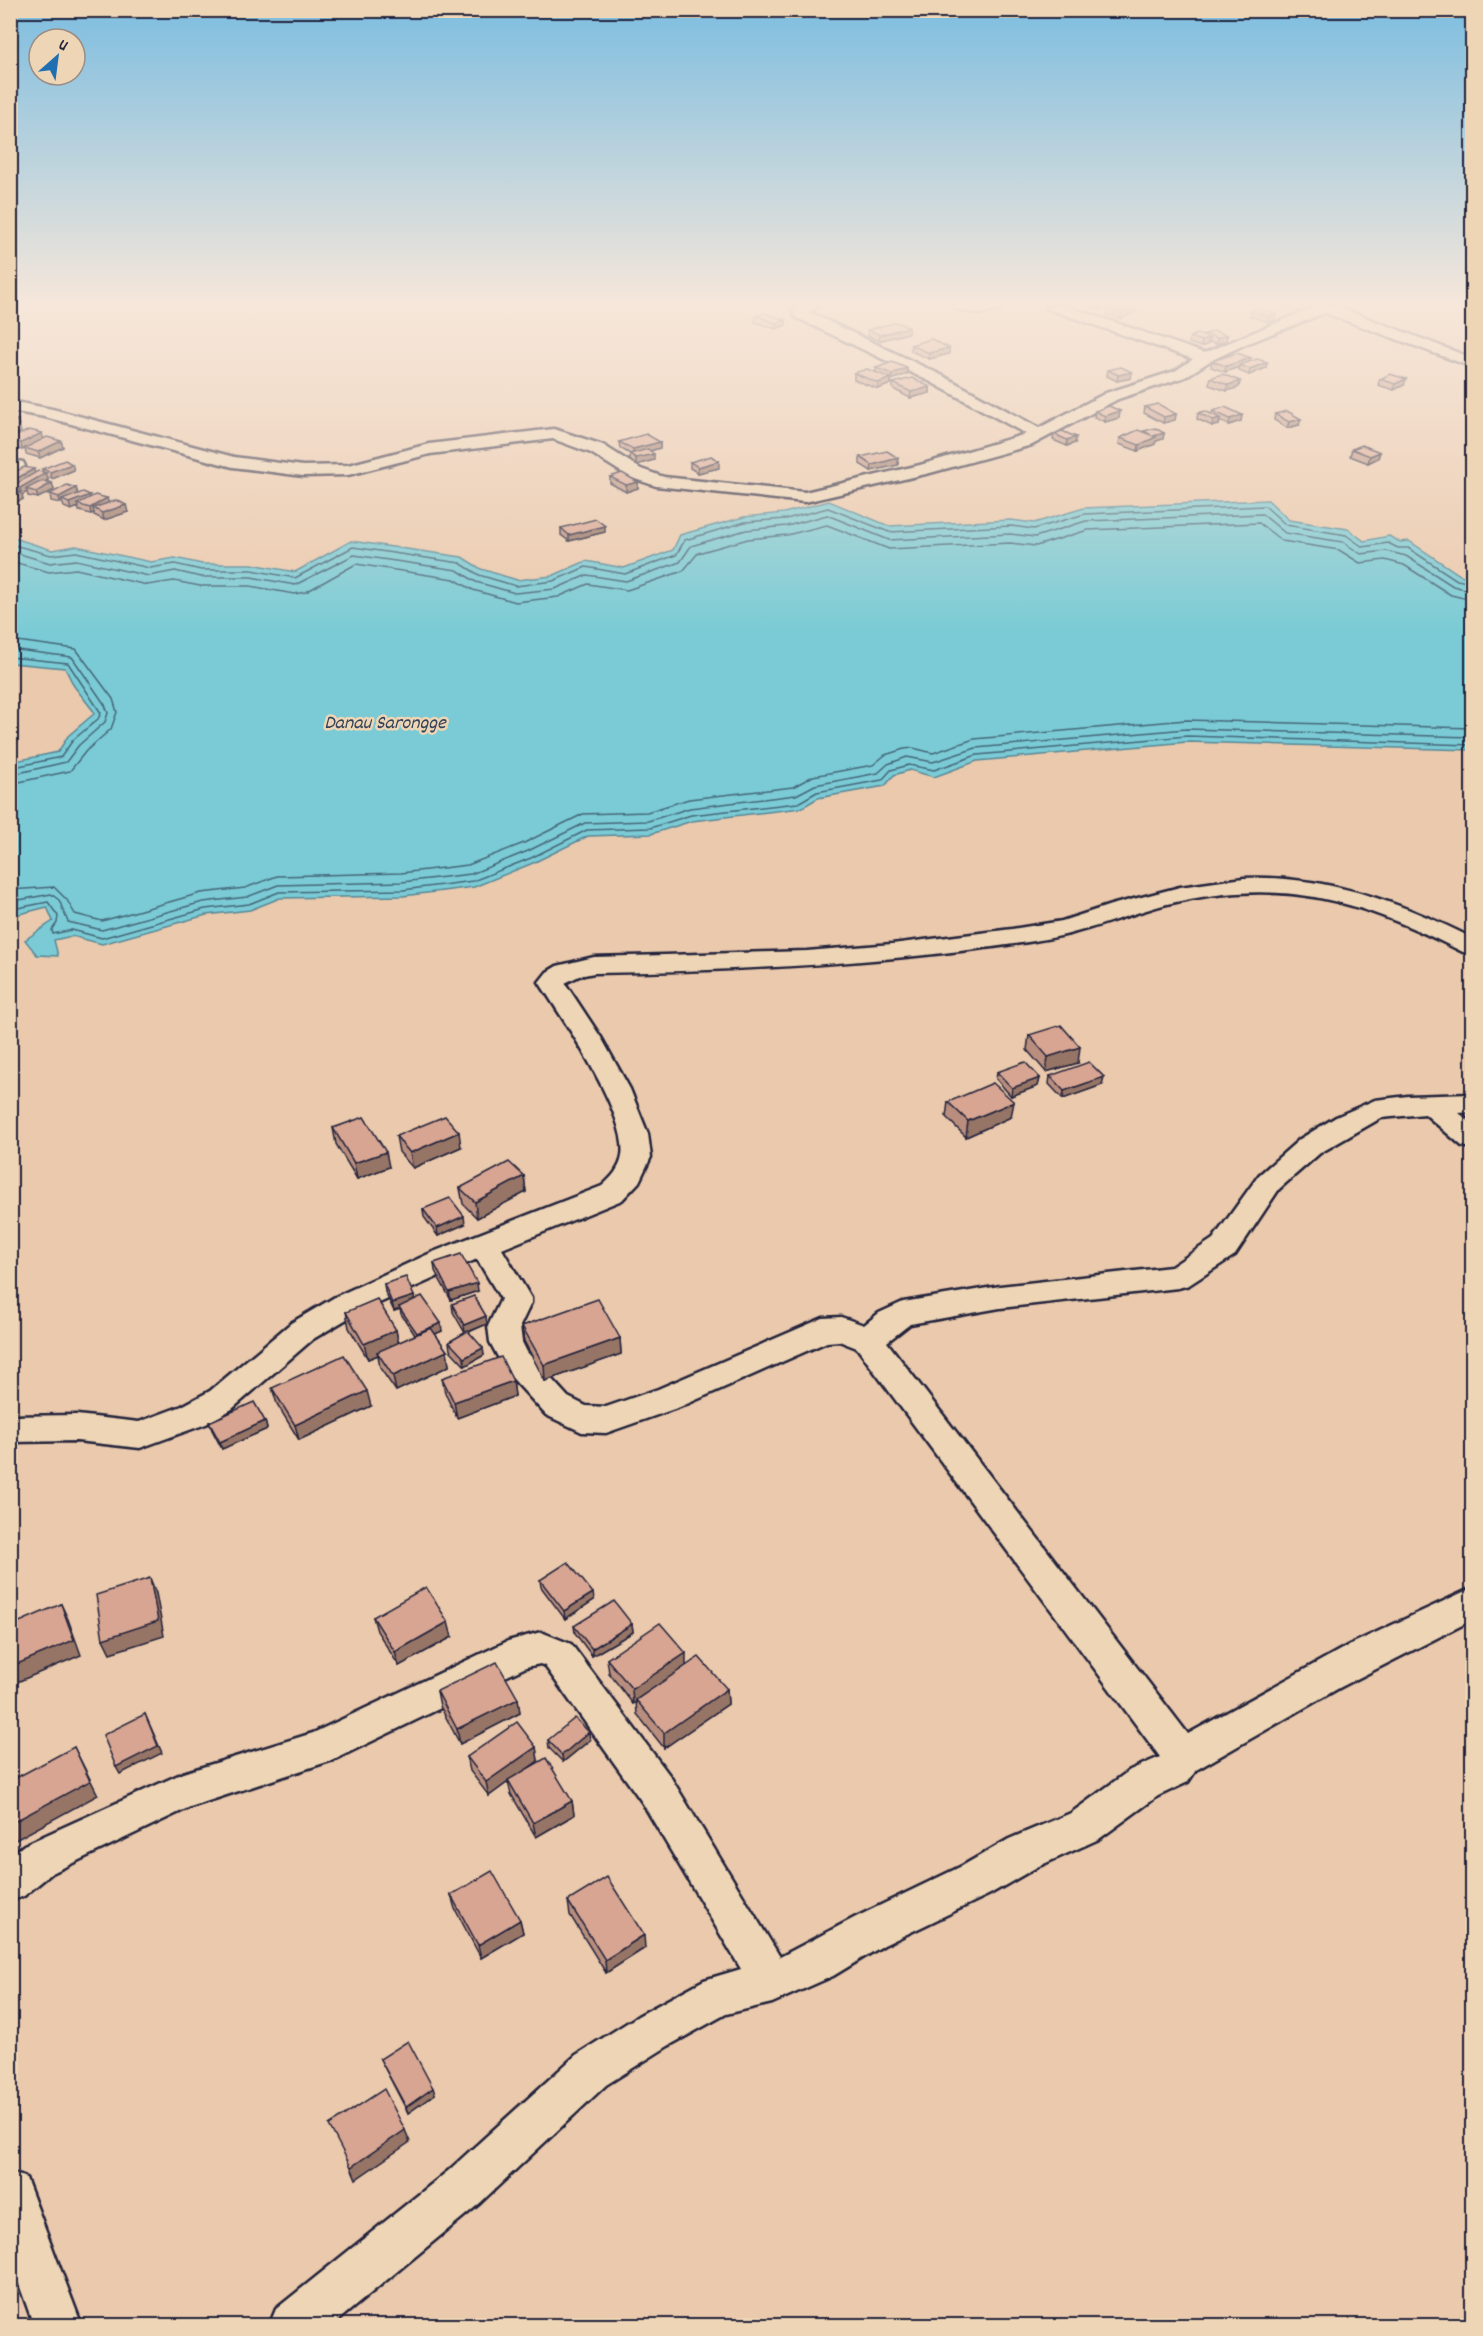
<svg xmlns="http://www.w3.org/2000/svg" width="1483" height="2336" font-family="Dekko,sans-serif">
  <rect width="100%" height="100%" fill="#eac9ac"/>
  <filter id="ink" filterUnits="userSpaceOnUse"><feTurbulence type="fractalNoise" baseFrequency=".0167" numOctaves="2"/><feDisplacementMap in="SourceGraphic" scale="12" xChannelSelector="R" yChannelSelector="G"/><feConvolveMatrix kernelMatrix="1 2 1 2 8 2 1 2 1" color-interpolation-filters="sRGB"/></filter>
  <g filter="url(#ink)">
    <!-- water -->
    <polygon fill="#7acbd5" stroke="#578797" stroke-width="1.5" points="1268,500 1289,520 1348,529 1364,541 1389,536 1400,542 1409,541 1460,575 1472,578 1472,750 1187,742 977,761 934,777 910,770 894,775 885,786 818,798 801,808 692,821 651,834 588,836 533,863 474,887 403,896 280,898 250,910 206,915 102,944 72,936 54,940 58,956 37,955 25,940 53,921 47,907 16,915 11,912 11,762 58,752 68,736 95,713 74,686 65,668 11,663 11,537 52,550 76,546 151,562 175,558 202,564 252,564 295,572 351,541 462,557 481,569 517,580 552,576 586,561 624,568 673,550 680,535 744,517 784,513 829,501 889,526 1011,520 1034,523 1084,508"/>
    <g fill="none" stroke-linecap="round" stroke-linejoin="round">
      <!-- shore -->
      <g stroke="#456679" stroke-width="1.5">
        <polyline points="10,544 51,555 76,552 150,568 175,564 201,570 252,570 295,578 353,547 460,563 479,575 516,586 553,581 586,567 625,574 676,555 685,540 745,522 786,519 828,508 889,532 1011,526 1034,529 1085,514 1265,506 1286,525 1346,535 1363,547 1388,543 1398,548 1408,548 1457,580 1472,583"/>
        <polyline points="10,551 50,563 76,560 149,576 175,571 201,577 251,577 295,585 354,555 457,570 476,582 515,593 555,589 587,575 626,581 680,562 691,546 746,530 787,526 827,515 889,540 1010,534 1035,537 1086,521 1262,514 1285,533 1343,542 1361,554 1386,551 1406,556 1453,586 1472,591"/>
        <polyline points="10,561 49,572 76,569 147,585 174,581 200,586 250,586 294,594 306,592 356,564 454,579 473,590 516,602 558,597 588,584 627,590 683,571 698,553 748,539 787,535 827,525 889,549 1010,543 1036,546 1088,530 1259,523 1282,541 1339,550 1360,563 1385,560 1404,565 1451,595 1472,600"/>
        <polyline points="10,640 76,649 113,699 117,712 111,729 86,751 70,771 10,784"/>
        <polyline points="10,649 72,657 105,705 108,713 105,722 79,745 66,762 10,775"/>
        <polyline points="10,657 68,663 101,713 98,719 73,740 61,757 10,768"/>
        <polyline points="10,890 54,887 67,900 75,914 102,921 201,893 245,888 277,876 401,873 468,865 524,843 583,814 647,812 689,799 793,787 813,776 873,765 885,755 904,749 913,748 933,753 974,739 1186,720 1472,728"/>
        <polyline points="10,899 19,900 51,894 59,900 68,922 102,930 203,902 247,897 278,885 402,882 471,874 528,851 585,823 648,821 690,808 796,795 815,785 878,773 888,764 907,757 933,762 976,748 1186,729 1472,737"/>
        <polyline points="10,907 18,908 48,902 58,916 57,923 52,930 53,934 72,930 102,938 205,909 249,904 279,892 403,890 473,881 531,858 587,830 650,828 691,815 798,803 817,792 882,780 891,770 909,765 934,770 977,755 1187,736 1472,745"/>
      </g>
      <!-- street casing -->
      <g stroke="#22223b" stroke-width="5">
        <g id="street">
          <polygon points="800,306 819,306 809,312 943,376 1039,428 1106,393 1175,371 1193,359 1048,309 1046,306 1067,306 1204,353 1317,306 1336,306 1472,358 1472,367 1325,313 1246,344 1210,361 1185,377 1118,399 1032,445 930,473 805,502 656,486 629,477 591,453 553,439 430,454 348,475 303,476 233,467 45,417 10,411 10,401 52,409 234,457 303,466 348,465 429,444 554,429 603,445 641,469 664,477 805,492 920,465 1026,434 931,382 795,317 793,311"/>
          <polygon points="954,306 1002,306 1000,309 979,314 956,309"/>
          <polygon points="10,460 23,462 25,466 23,470 10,470"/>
          <path d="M1244,878c81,-3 156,24 228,60v16l-9,-2c-103,-52 -180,-76 -296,-48 -31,8 -60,20 -91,28 -27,8 -56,11 -84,15 -133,18 -264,24 -398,26l-15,3 -14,7 37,56 28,50 18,45 3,23 -12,25 -17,18 -120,49 29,49v5l-11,23 2,16 5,10 41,45 18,9 20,1 52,-18 165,-71 18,-1 23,8 15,-12 24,-11 97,-16 171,-19 42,-28 46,-64 41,-36 36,-22 39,-17 33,-4 64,-2v18l-13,1 13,11v24l-10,-2 -37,-32 -44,4 -61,35 -41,36 -44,66 -46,30 -11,3 -178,20 -90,16 -23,18 301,392 161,-89 123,-57v32l-133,68 -143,82 -8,12 -30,14 -59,43 -62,28 -47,27 -106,51 -51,31 -61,27 -46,11 -58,32 -62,39 -126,118 -149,123h-62l7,-17 172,-138 128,-116 62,-39 66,-36 37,-11 -99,-167 -97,-136 -5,-2 -14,3 -193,93 -143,47 -138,66 -28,23 -14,5v-45l14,-11 159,-72 130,-40 195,-92 33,-9 30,12 99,132 110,181 76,-40 106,-51 47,-27 62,-26 59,-43 30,-13 -303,-409 -18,-7 -12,1 -147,65 -74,26 -24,-1 -36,-17 -41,-45 -15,-28 -2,-16 13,-27 -24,-40 -120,54 -44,26 -81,70 -26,15 -66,24 -63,-7 -67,1v-26l67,-1 62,7 43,-16 28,-15 81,-68 44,-26 98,-45 169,-66c9,-8 18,-17 20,-30 7,-40 -60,-139 -83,-174l8,-10 10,-6 37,-9 213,-6 85,-7 120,-15 50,-8 49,-16 69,-18z"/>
          <polygon points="10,2172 26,2178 82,2326 34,2326 10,2259"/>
        </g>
      </g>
      <!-- street -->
      <use href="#street" fill="#edd5b5" fill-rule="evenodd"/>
    </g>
    <!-- wall -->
    <g fill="#b98e7e" stroke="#22223b" stroke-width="1.5">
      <polygon points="1088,306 1108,306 1099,310"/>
      <polygon points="1283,306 1312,306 1312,308 1301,312"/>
      <polygon points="1108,309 1136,312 1120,319 1107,315"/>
      <polygon points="1251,311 1276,314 1275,320 1268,322 1250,316"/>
      <polygon points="756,316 786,320 786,325 776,329 755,322"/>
      <polygon points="908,327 908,333 879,341 868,336 868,330"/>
      <polygon points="1205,334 1227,335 1226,341 1216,344 1209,342 1208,344 1201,347 1189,343 1190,337 1204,336"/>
      <polygon points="911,345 949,348 949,354 929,359 911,351"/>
      <polygon points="1212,361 1250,361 1267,362 1266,368 1249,375 1239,371 1239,367 1225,372 1211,367"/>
      <polygon points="876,368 907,368 907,374 891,380 891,384 878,389 854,380 854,373 876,372"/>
      <polygon points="1108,370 1132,372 1131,378 1117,381 1107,376"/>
      <polygon points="1210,378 1240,381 1239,387 1227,391 1209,385"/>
      <polygon points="1380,379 1404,385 1394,390 1378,385"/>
      <polygon points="893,383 930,387 930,393 910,398 893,389"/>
      <polygon points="1145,407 1176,414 1175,420 1163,423 1144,413"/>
      <polygon points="1095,411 1120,411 1119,418 1105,422 1094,417"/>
      <polygon points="1213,411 1242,415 1241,421 1229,425 1220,421 1219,425 1212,426 1197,419 1198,413 1212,414"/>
      <polygon points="1275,414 1299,425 1287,428 1274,420"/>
      <polygon points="1144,431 1164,433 1163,439 1156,441 1155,444 1138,451 1119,444 1120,438 1144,433"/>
      <polygon points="1054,434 1075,443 1067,446 1053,440"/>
      <polygon points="10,439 43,439 61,441 63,447 40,458 26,454 25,449 22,450 10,446"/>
      <polygon points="619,442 660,442 660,448 650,451 654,460 636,465 630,460 630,454 620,448"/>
      <polygon points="1352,449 1378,458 1368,463 1350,456"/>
      <polygon points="860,457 898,458 898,465 871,471 860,464"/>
      <polygon points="690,462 719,468 698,473 690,468"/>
      <polygon points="10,465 17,471 35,473 43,472 42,469 74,470 52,479 47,477 48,480 45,481 52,483 54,490 38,498 28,496 27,492 22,495 23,499 10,506 10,490 12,490 10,488"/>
      <polygon points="610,477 638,482 638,488 626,492 610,483"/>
      <polygon points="76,488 78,494 90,495 90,497 108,503 128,512 104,520 94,515 94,513 91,514 79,511 78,507 71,510 64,507 62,502 60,503 51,501 50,494"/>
      <polygon points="561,528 605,532 569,541 561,535"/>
      <polygon points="1029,1035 1078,1063 1046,1072 1027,1050"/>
      <polygon points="997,1072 1040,1078 1038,1086 1011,1096 996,1079"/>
      <polygon points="1050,1076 1102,1085 1063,1099 1049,1084"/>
      <polygon points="948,1102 1011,1117 966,1137 946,1117"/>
      <polygon points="333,1128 389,1167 357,1179 336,1144"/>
      <polygon points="396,1136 461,1147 413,1168 399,1152"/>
      <polygon points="524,1176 526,1192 477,1218 463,1204 460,1188"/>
      <polygon points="423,1209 465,1224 438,1236 424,1217"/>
      <polygon points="434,1263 478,1291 451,1300 435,1271"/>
      <polygon points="384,1284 414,1296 414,1300 442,1331 435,1334 447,1351 449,1366 396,1391 380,1368 378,1355 368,1359 349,1328 346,1312 396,1330 398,1343 415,1335 401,1314 400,1309 394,1311 385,1292"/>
      <polygon points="452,1304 487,1324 469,1332 484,1355 465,1366 450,1350 449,1342 465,1333 453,1312"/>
      <polygon points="522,1326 620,1338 621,1354 545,1381 524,1341"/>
      <polygon points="442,1378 513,1381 515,1396 457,1418 445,1393"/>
      <polygon points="272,1388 371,1406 299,1440 277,1404"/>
      <polygon points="265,1421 267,1429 222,1449 212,1430 209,1422"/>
      <polygon points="540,1580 594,1600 565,1619 541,1587"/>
      <polygon points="373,1617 452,1637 399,1666 377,1631"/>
      <polygon points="632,1624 633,1632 592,1656 575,1633 574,1626"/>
      <polygon points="607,1659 686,1665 727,1689 728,1704 664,1748 637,1714 636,1702 633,1704 609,1673"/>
      <polygon points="437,1691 518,1699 520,1713 460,1744 440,1706"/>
      <polygon points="548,1740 590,1740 563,1762 549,1748"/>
      <polygon points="536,1747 538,1761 525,1771 572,1801 574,1815 536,1837 511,1794 508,1782 489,1796 470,1771 467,1757"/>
      <polygon points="451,1895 520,1920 523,1933 481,1958 455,1909"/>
      <polygon points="568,1901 645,1948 606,1973 570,1915"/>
      <polygon points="380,2059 435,2094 408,2113 383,2065"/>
    </g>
    <!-- shaded-wall -->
    <g fill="#967466" stroke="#22223b" stroke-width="1.5">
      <polygon points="1100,306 1108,306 1099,310"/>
      <polygon points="1136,306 1136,312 1120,319 1121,313"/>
      <polygon points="1302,306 1312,306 1312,308 1301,312"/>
      <polygon points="1276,314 1275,320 1268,322 1269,316"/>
      <polygon points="786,320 786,325 776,329 776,323"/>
      <polygon points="908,327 908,333 879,341 880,335"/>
      <polygon points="1227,335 1226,341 1216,344 1217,338"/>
      <polygon points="1209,338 1208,344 1201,347 1202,341"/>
      <polygon points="949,348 949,354 929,359 929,353"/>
      <polygon points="1251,358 1249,364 1240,365 1239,367 1225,372 1226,366"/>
      <polygon points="1267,362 1266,368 1249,375 1250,369"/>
      <polygon points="907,368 907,374 891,380 892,374"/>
      <polygon points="1132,372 1131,378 1117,381 1118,375"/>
      <polygon points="891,378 891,384 878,389 878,383"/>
      <polygon points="1406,379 1404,385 1394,390 1395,384"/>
      <polygon points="1240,381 1239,387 1227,391 1228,385"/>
      <polygon points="930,387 930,393 910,398 911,392"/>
      <polygon points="1120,411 1119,418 1105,422 1105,416"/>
      <polygon points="1176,414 1175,420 1163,423 1164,417"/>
      <polygon points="1242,415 1241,421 1229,425 1230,419"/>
      <polygon points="1220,418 1219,425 1212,426 1213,420"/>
      <polygon points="1301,419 1299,425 1287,428 1289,422"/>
      <polygon points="18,420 21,432 10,437 10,423"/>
      <polygon points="42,433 44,440 22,450 21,443"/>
      <polygon points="1164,433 1163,439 1156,441 1155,444 1138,451 1139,445 1153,436"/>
      <polygon points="1076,437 1075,443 1067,446 1067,440"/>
      <polygon points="61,441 63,447 40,458 38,452"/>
      <polygon points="660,442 660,448 633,456 633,449"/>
      <polygon points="1380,452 1378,458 1368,463 1370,456"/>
      <polygon points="654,454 654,460 636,465 636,458"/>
      <polygon points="898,458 898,465 871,471 872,465"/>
      <polygon points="719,461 719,468 698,473 698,467"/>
      <polygon points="72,464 74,470 52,479 50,472"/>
      <polygon points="16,467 18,473 10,477 10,470"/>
      <polygon points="34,469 35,476 12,487 11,482"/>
      <polygon points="46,473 48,480 30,490 26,489 27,492 22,495 23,499 10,506 10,498 21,493 20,488"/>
      <polygon points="638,482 638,488 626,492 626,485"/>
      <polygon points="52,483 54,490 38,498 36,492"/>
      <polygon points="76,488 78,495 62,500 62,502 60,503 59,497"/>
      <polygon points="90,495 91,501 77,504 78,507 71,510 69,503"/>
      <polygon points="107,498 109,504 93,508 94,513 91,514 90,508"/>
      <polygon points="126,505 128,512 104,520 102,513"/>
      <polygon points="605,526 605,532 569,541 569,535"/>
      <polygon points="1080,1047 1078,1063 1046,1072 1048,1057"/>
      <polygon points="1104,1077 1102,1085 1063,1099 1064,1091"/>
      <polygon points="1040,1078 1038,1086 1011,1096 1012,1088"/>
      <polygon points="1014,1102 1011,1117 966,1137 968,1121"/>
      <polygon points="459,1132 461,1147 413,1168 410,1153"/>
      <polygon points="386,1152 389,1167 357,1179 354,1163"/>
      <polygon points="524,1176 526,1192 477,1218 475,1202"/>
      <polygon points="464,1216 465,1224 438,1236 437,1228"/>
      <polygon points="477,1283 478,1291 451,1300 449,1292"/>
      <polygon points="414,1296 415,1304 399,1307 400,1309 394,1311 392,1303"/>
      <polygon points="486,1316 487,1324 465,1333 464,1325"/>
      <polygon points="441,1323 442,1331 419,1341 417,1333"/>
      <polygon points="396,1330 399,1346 377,1352 378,1355 368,1359 364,1344"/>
      <polygon points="620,1338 621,1354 545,1381 544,1365"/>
      <polygon points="483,1348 484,1355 465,1366 464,1358"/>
      <polygon points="447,1351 449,1366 396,1391 393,1376"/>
      <polygon points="513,1381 515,1396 457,1418 454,1402"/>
      <polygon points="367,1391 371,1406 299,1440 295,1425"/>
      <polygon points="265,1421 267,1429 222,1449 220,1442"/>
      <polygon points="150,1578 156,1593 164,1636 110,1653 103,1639"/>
      <polygon points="593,1593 594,1600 565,1619 564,1611"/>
      <polygon points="61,1604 68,1619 81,1655 10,1685 10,1667"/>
      <polygon points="448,1622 452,1637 399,1666 395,1652"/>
      <polygon points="632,1624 633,1632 592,1656 592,1649"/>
      <polygon points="686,1653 686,1667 636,1700 636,1702 633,1704 632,1689"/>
      <polygon points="727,1689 728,1704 664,1748 664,1733"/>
      <polygon points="518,1699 520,1713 460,1744 457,1729"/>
      <polygon points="145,1714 162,1753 120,1774 116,1767"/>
      <polygon points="589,1732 590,1740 563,1762 562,1755"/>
      <polygon points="74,1747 98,1795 10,1843 10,1824"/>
      <polygon points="536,1747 538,1761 509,1782 508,1780 508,1782 489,1796 486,1782"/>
      <polygon points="572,1801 574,1815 536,1837 533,1823"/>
      <polygon points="520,1920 523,1933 481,1958 478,1945"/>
      <polygon points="644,1935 645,1948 606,1973 605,1960"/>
      <polygon points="433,2088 435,2094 408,2113 406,2107"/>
      <polygon points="405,2130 410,2142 356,2179 351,2167"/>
    </g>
    <!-- building -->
    <g fill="#d7a592" stroke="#22223b" stroke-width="1.5">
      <polygon points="1116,306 1136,306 1121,313 1108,309"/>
      <polygon points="1258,308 1276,314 1269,316 1251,311"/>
      <polygon points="765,313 786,320 776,323 756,316"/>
      <polygon points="897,322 908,327 880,335 868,330"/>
      <polygon points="1214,331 1227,335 1217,338 1205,334"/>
      <polygon points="1197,334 1209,338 1202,341 1190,337"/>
      <polygon points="931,339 949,348 929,353 911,345"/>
      <polygon points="1237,353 1251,358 1226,366 1212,361"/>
      <polygon points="1257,359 1267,362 1250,369 1240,365"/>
      <polygon points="892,362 907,368 892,374 876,368"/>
      <polygon points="1121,367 1132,372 1118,375 1108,370"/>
      <polygon points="867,369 891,378 878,383 854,373"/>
      <polygon points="1222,374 1240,381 1228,385 1210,378"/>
      <polygon points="1390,374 1406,379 1395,384 1380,379"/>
      <polygon points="912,378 930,387 911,392 893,383"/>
      <polygon points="1158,404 1176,414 1164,417 1145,407"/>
      <polygon points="1109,406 1120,411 1105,416 1095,411"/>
      <polygon points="1225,407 1242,415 1230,419 1213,411"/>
      <polygon points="1205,411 1220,418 1213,420 1198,413"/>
      <polygon points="1287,411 1301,419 1289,422 1275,414"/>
      <polygon points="10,417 18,420 10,423"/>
      <polygon points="1155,428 1164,433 1153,436 1156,437 1139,445 1120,438 1138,430 1151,435 1144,431"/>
      <polygon points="29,430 42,433 21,443 10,440 10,439"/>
      <polygon points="1062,431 1076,437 1067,440 1054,434"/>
      <polygon points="646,434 660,442 633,449 619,442"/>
      <polygon points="47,437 61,441 38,452 25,448"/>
      <polygon points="1362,445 1380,452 1370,456 1352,449"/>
      <polygon points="648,449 654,454 636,458 630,454"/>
      <polygon points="887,451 898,458 872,465 860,457"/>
      <polygon points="711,456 719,461 698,467 690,462"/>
      <polygon points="65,460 72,464 50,472 42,469"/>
      <polygon points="10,465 16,467 10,470"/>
      <polygon points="24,467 34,469 10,482 10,475"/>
      <polygon points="38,471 46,473 20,488 11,487"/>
      <polygon points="622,473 638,482 626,485 610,477"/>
      <polygon points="42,481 52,483 36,492 26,489"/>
      <polygon points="67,485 76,488 59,497 50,494"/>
      <polygon points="10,490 21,492 10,498"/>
      <polygon points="83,492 90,495 69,503 62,500"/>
      <polygon points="95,495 107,498 90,508 77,504"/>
      <polygon points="117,500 126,505 102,513 93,508"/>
      <polygon points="596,519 605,526 569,535 561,528"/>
      <polygon points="1061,1025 1080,1047 1048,1057 1029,1035"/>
      <polygon points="1025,1062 1040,1078 1012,1088 997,1072"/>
      <polygon points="1089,1062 1104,1077 1064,1091 1050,1076"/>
      <polygon points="993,1083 1014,1102 968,1121 948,1102"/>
      <polygon points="445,1116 459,1132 410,1153 396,1136"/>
      <polygon points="364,1117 386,1152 354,1163 333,1128"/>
      <polygon points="509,1162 524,1176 475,1202 460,1188"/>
      <polygon points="450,1198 464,1216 437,1228 423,1209"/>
      <polygon points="461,1254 477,1283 449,1292 434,1263"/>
      <polygon points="406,1277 414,1296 392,1303 384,1284"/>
      <polygon points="422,1296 441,1323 417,1333 399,1307"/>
      <polygon points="474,1296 486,1316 464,1325 452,1304"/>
      <polygon points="377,1299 396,1330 364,1344 346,1312"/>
      <polygon points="598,1299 620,1338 544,1365 522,1326"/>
      <polygon points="431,1328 447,1351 393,1376 377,1352"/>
      <polygon points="468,1331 483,1348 464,1358 449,1342"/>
      <polygon points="344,1355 367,1391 295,1425 272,1388"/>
      <polygon points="501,1357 513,1381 454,1402 442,1378"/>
      <polygon points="254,1402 265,1421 220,1442 209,1422"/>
      <polygon points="568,1562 593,1593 564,1611 540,1580"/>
      <polygon points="150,1578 158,1621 103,1639 96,1595"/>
      <polygon points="426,1587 448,1622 395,1652 373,1617"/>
      <polygon points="614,1601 632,1624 592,1649 574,1626"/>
      <polygon points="61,1604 74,1640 10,1667 10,1626"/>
      <polygon points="660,1623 686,1653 632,1689 607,1659"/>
      <polygon points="699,1657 727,1689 664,1733 636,1700"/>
      <polygon points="497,1662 518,1699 457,1729 437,1691"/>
      <polygon points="145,1714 158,1746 116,1767 103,1735"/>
      <polygon points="575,1718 589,1732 562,1755 548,1740"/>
      <polygon points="517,1722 536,1747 486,1782 467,1757"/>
      <polygon points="74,1747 90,1781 10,1824 10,1781"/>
      <polygon points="546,1758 572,1801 533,1823 508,1780"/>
      <polygon points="492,1871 520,1920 478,1945 451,1895"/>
      <polygon points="607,1877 644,1935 605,1960 568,1901"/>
      <polygon points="408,2041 433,2088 406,2107 380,2059"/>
      <polygon points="384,2089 405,2130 351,2167 329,2125"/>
    </g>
  </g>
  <!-- sky -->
  <linearGradient id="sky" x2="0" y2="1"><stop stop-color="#7cbde0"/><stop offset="0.48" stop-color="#f6e7da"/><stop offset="1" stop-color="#f6e7da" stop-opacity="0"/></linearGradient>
  <rect width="1483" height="633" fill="url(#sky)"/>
  <g text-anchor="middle" stroke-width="5" stroke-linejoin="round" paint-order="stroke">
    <!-- far-water labels -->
    <g font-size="20" font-style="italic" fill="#34445a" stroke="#edd5b5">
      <text x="385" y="728">Danau Sarongge</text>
    </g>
  </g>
  <!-- margin -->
  <rect width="1483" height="2336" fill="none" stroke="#edd5b5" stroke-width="36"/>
  <rect x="18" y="18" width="1447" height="2300" fill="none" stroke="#22223b" stroke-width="2" filter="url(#ink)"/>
  <!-- north arrow -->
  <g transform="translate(57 57) rotate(28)"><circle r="28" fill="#edd5b5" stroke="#9c8d84" stroke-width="1.5"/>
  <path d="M0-4.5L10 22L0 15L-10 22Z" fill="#1f6fb2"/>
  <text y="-9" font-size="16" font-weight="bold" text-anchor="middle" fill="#22223b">U</text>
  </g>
</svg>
